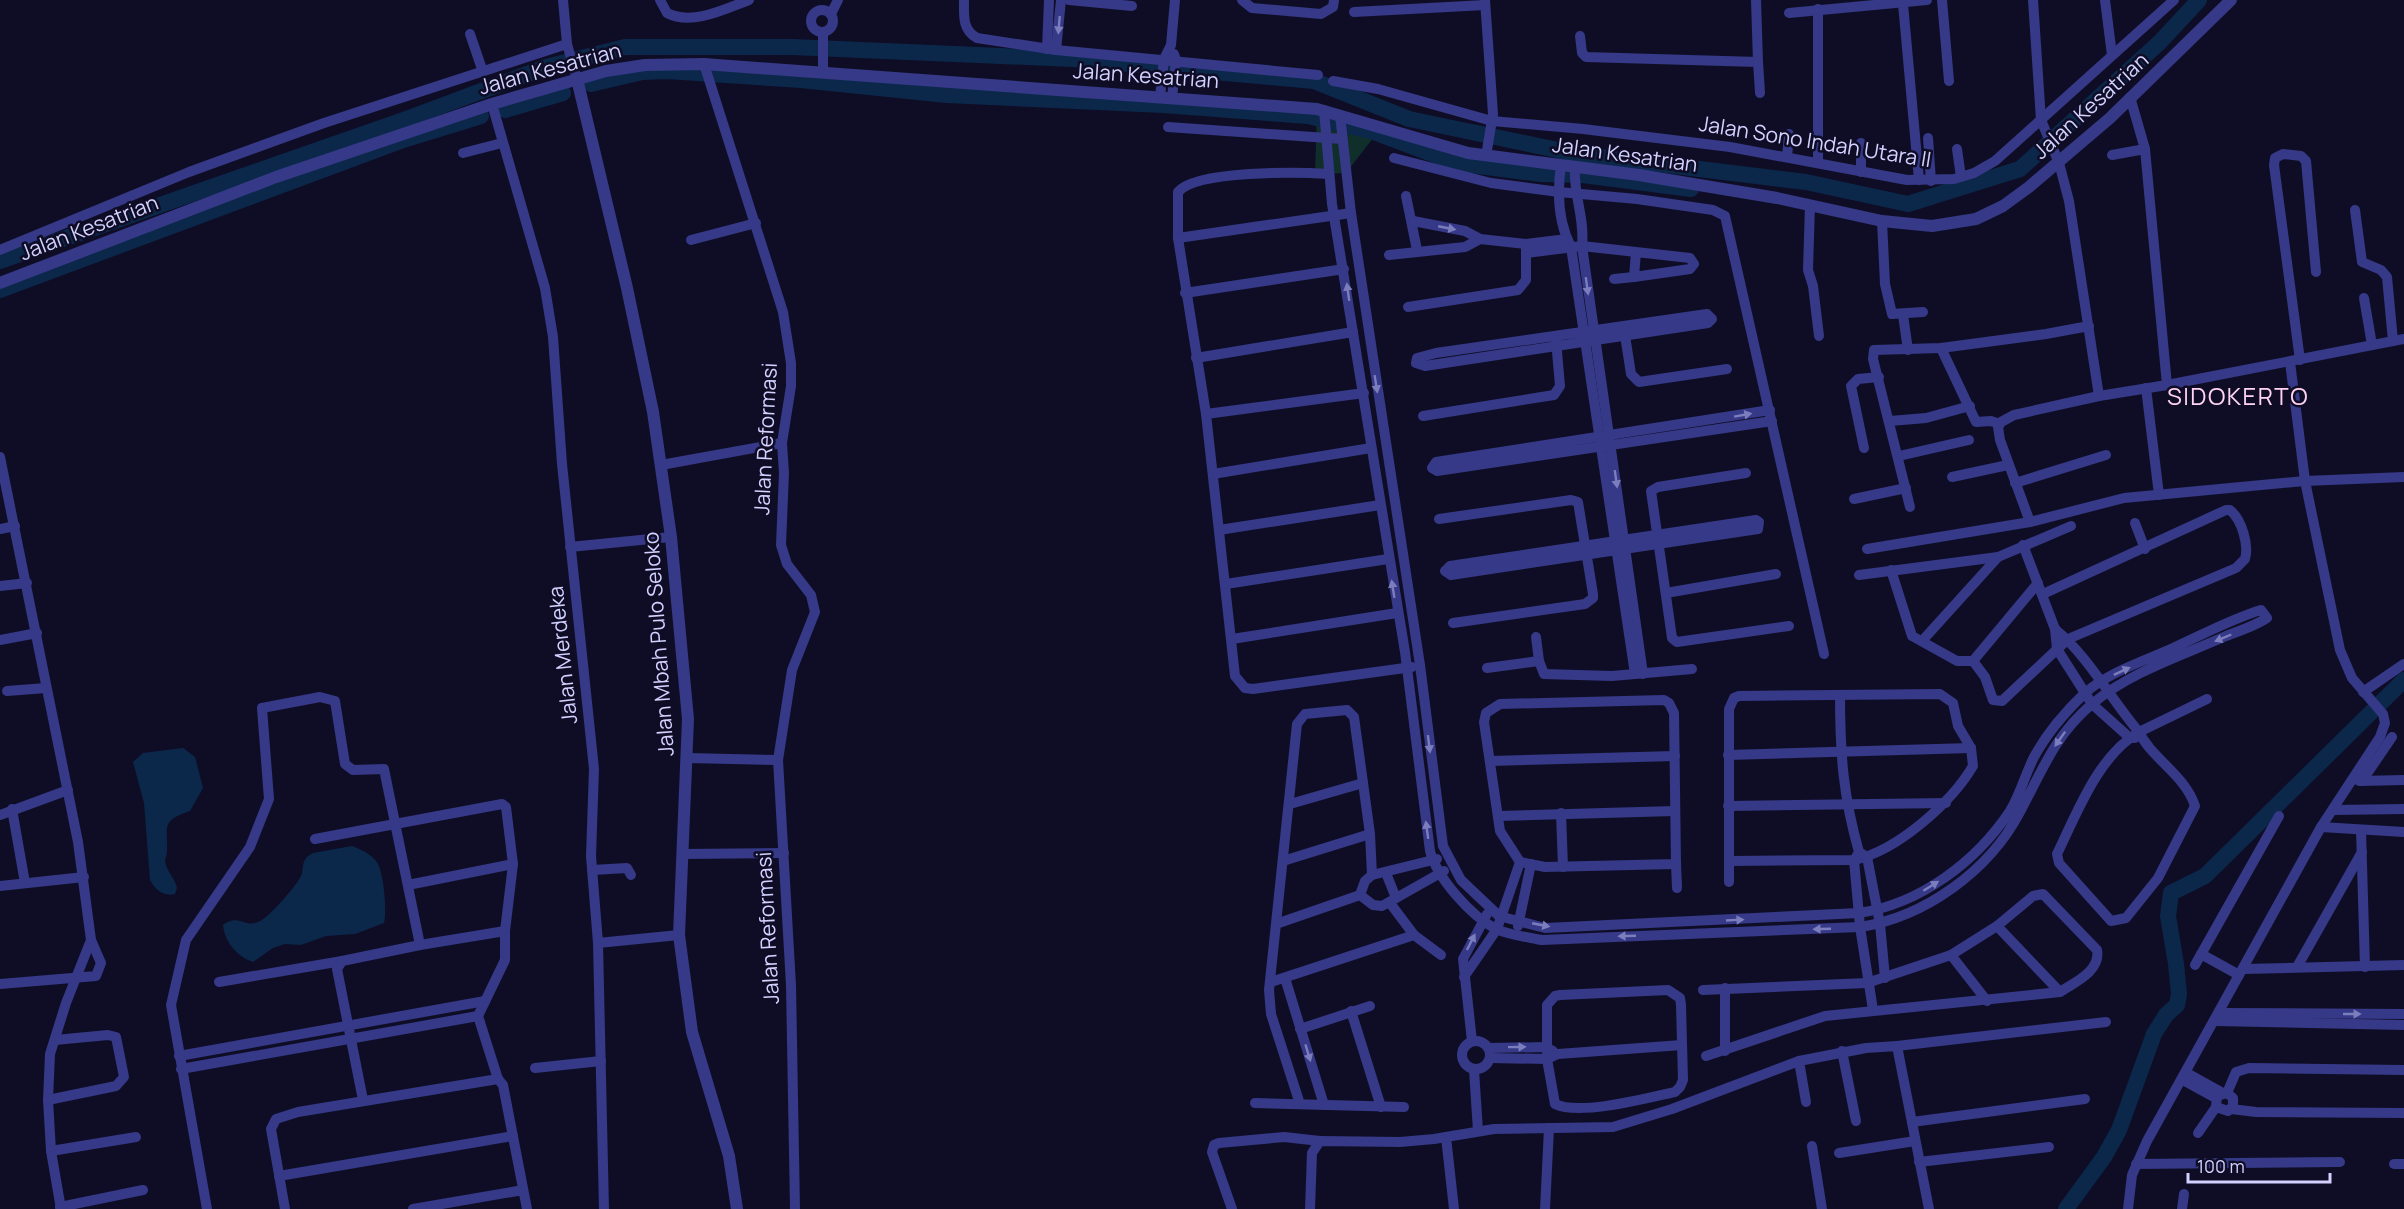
<svg xmlns="http://www.w3.org/2000/svg" width="2404" height="1209" font-family="Manrope,sans-serif">
  <rect width="100%" height="100%" fill="#0f0d25"/>
  <!-- park -->
  <polygon fill="#102f2b" points="1317,110 1380,129 1346,173 1315,174"/>
  <!-- water -->
  <g fill="#0b284b">
    <path d="M183,748l12,9 8,31 -13,23c-30,10 -22,16 -23,40 0,4 -2,7 -2,10 1,10 10,17 12,27l-2,6c-12,3 -20,-5 -25,-14l-6,-77 -11,-41 10,-9z"/>
    <path d="M352,846c8,3 19,8 24,15 8,9 11,50 8,62l-29,11 -29,2 -25,9 -16,-1 -12,4 -20,14c-16,-6 -28,-19 -30,-37 16,-12 21,3 35,-3 11,-4 35,-33 42,-44 4,-6 1,-15 7,-21l6,-4z"/>
  </g>
  <g fill="none" stroke-linecap="round" stroke-linejoin="round">
    <!-- river -->
    <g stroke="#0b284b" stroke-width="16">
      <polyline points="591,84 642,72 667,71 801,80 947,95 1163,105 1308,116 1374,132 1456,163 1541,174 1583,175 1691,189"/>
      <polyline points="505,110 563,93"/>
      <polyline points="0,261 409,118 546,67 625,47 792,47 1073,59 1314,81 1409,119 1577,154 1806,182 1908,204 2020,169 2160,42 2199,0"/>
      <polyline points="0,290 403,140 481,116"/>
      <polyline points="2066,1209 2104,1157 2119,1130 2154,1034 2166,1015 2177,1005 2179,994 2176,964 2168,916 2171,893 2205,876 2404,680"/>
    </g>
    <!-- minor -->
    <g stroke="#353987" stroke-width="10">
      <polyline points="563,0 567,44 577,79"/>
      <path d="M660,0l7,13c25,13 58,-4 82,-13"/>
      <path d="M964,0c0,15 -2,30 13,38l79,12 262,25"/>
      <polyline points="1069,0 1132,6"/>
      <polyline points="1242,0 1252,8 1321,14 1333,7 1334,0"/>
      <polyline points="1485,0 1493,114 1486,156"/>
      <polyline points="1942,0 1949,81"/>
      <polyline points="2033,0 2041,120 2059,163 2069,201 2099,396"/>
      <polyline points="2105,0 2112,55"/>
      <polyline points="1903,4 1919,180"/>
      <circle cx="822" cy="21" r="11"/>
      <polyline points="1354,12 1485,5"/>
      <polyline points="1789,13 1927,0"/>
      <polyline points="831,14 838,0"/>
      <polyline points="470,34 483,72"/>
      <polyline points="1580,36 1582,53 1586,57 1758,62 1756,0"/>
      <polyline points="1047,49 1049,0"/>
      <polyline points="1056,50 1061,0"/>
      <polyline points="1758,62 1760,93"/>
      <polyline points="704,64 783,312 791,363 791,386 782,443 784,473 781,545 787,564 811,595 815,612 792,670 778,760 791,985 795,1209"/>
      <polyline points="823,72 823,32"/>
      <polyline points="1333,81 1378,89 1492,121 1583,129 1730,147 1907,180 1954,179 1974,173 1995,161 2174,0"/>
      <polyline points="1160,97 1164,59 1171,45 1175,0"/>
      <polyline points="2130,97 2145,149 2167,385"/>
      <polyline points="1172,98 1176,60 1174,54"/>
      <polyline points="492,104 545,288 553,337 562,464 594,769 591,856 598,943 604,1209"/>
      <path d="M1324,110l8,94 73,448 25,199c7,27 41,65 66,78 13,6 31,8 46,11l318,-13c65,-10 129,-56 160,-115 22,-41 35,-77 72,-108 38,-32 89,-48 134,-68 13,-5 29,-10 41,-18l-6,-8c-30,9 -59,25 -88,38 -29,13 -64,24 -88,45 -19,18 -39,42 -51,64 -9,18 -14,38 -24,54 -34,51 -90,93 -151,102l-314,15 -46,-12 -38,-36 -18,-34 -23,-181 -69,-452 -11,-98"/>
      <polyline points="1168,127 1342,139"/>
      <polyline points="1928,138 1931,181"/>
      <polyline points="1957,149 1961,177"/>
      <polyline points="463,153 502,143"/>
      <polyline points="2112,155 2145,149"/>
      <polyline points="1787,157 1789,134"/>
      <polyline points="1394,158 1491,183 1559,192 1637,199 1713,210 1725,216 1824,654"/>
      <polyline points="1818,163 1818,9"/>
      <path d="M1561,165c-4,28 -3,57 10,82l64,427"/>
      <path d="M1575,167c-2,28 10,50 7,79l61,428"/>
      <polyline points="1861,172 1861,143"/>
      <path d="M1329,174c-29,-2 -133,-4 -151,18v46l28,176 29,262 10,12 8,1 159,-22"/>
      <polyline points="1406,196 1417,250"/>
      <polyline points="1810,205 1808,270 1813,286 1819,336"/>
      <polyline points="2355,210 2362,262 2381,270 2387,277 2393,341"/>
      <polyline points="1413,221 1465,231 1480,239 1526,244 1567,239"/>
      <polyline points="1882,221 1885,284 1892,314 1923,312"/>
      <polyline points="1178,238 1351,213"/>
      <polyline points="691,240 756,223"/>
      <polyline points="0,250 189,172 324,123 567,44"/>
      <polyline points="1526,253 1582,246 1690,258 1694,264 1690,269 1634,277 1636,252"/>
      <polyline points="1389,255 1465,247 1480,239"/>
      <polyline points="1614,279 1634,277"/>
      <polyline points="1185,293 1344,269"/>
      <polyline points="2364,298 2372,345"/>
      <polyline points="1408,307 1518,290 1526,280 1526,244"/>
      <polygon points="1707,314 1712,319 1708,323 1425,366 1416,363 1417,358 1436,353"/>
      <polyline points="1903,315 1908,350"/>
      <polyline points="1624,329 1631,374 1639,382 1727,369"/>
      <polyline points="1941,348 1976,422 1991,421 2000,424"/>
      <polyline points="1196,358 1353,332"/>
      <polyline points="2300,360 2274,165 2275,158 2283,154 2301,156 2306,161 2316,272"/>
      <polyline points="2146,388 2159,495"/>
      <polyline points="1770,410 1436,462 1432,468 1437,471 1772,421"/>
      <polyline points="1206,414 1364,393"/>
      <polyline points="1423,416 1554,395 1560,386 1556,340"/>
      <polyline points="1890,421 1926,418 1970,406"/>
      <polyline points="1864,448 1851,386 1858,379 1879,377"/>
      <polyline points="1899,456 1969,440"/>
      <polyline points="0,457 78,842 91,940 66,1003 50,1054 48,1100 51,1151 61,1209"/>
      <polyline points="661,465 782,443"/>
      <polyline points="1746,473 1658,487 1651,491 1672,638 1677,642 1789,626"/>
      <polyline points="1213,474 1371,448"/>
      <polyline points="1952,477 2008,465"/>
      <polyline points="2015,483 2106,455"/>
      <polyline points="1854,499 1906,488"/>
      <polyline points="1910,507 1873,359 1874,350 1941,348 2046,334 2089,326"/>
      <polyline points="1439,519 1571,500 1578,502 1593,594 1593,598 1585,604 1453,623"/>
      <polygon points="1756,520 1759,522 1758,529 1451,575 1445,571 1450,566"/>
      <polyline points="2030,522 2000,440 1998,427 2001,422 2014,415 2099,396 2167,385 2404,339"/>
      <polyline points="2135,523 2145,549"/>
      <polyline points="0,529 15,526"/>
      <polyline points="1219,530 1380,505"/>
      <polyline points="2023,545 2055,629 2057,649 2092,704 2130,738 2135,738"/>
      <polyline points="570,547 671,537"/>
      <polyline points="1867,549 2030,522 2124,498 2305,481 2404,477"/>
      <path d="M1891,570l21,66 45,25h16l12,16 8,23 9,1 66,-62 168,-71 9,-9c4,-14 -3,-39 -15,-49h-4l-183,84"/>
      <polyline points="1859,575 1998,557 2071,526"/>
      <polyline points="1226,584 1388,559"/>
      <polyline points="0,586 27,583"/>
      <polyline points="1666,593 1776,574"/>
      <path d="M2055,629c34,28 55,69 84,103 13,27 46,43 56,74l-37,72 -32,40 -15,3 -52,-58 -2,-9c20,-41 41,-98 82,-122l68,-33"/>
      <polyline points="1536,637 1539,661"/>
      <polyline points="1232,639 1397,613"/>
      <polyline points="0,640 37,633"/>
      <polyline points="1922,641 1998,557"/>
      <polyline points="1973,661 2038,583"/>
      <polyline points="1487,668 1539,661 1544,674 1612,676 1692,669"/>
      <polyline points="7,691 46,688"/>
      <polyline points="2363,692 2404,664"/>
      <path d="M1940,694l13,9 5,23 13,22 2,18c-22,37 -76,85 -119,94l-125,1v-152l5,-11 5,-2z"/>
      <path d="M1840,695c0,58 3,101 19,157l8,5 13,67 5,54"/>
      <polygon points="1664,700 1669,703 1674,713 1676,864 1545,867 1520,862 1500,831 1484,722 1486,713 1500,704"/>
      <polyline points="1728,755 1971,748"/>
      <polyline points="688,758 778,760"/>
      <polyline points="1490,761 1675,756"/>
      <polyline points="2359,781 2404,780"/>
      <polyline points="2362,781 2392,737"/>
      <polyline points="1290,804 1363,783"/>
      <polyline points="1728,806 1946,803"/>
      <polyline points="12,809 25,883"/>
      <polyline points="2333,810 2404,809"/>
      <polyline points="1561,813 1563,867"/>
      <polyline points="0,815 68,790"/>
      <polyline points="1498,816 1675,811"/>
      <polyline points="2321,827 2404,832"/>
      <polyline points="2361,830 2365,967"/>
      <polyline points="315,839 502,804 506,807 513,864 505,931"/>
      <polyline points="682,854 784,853"/>
      <polyline points="1858,854 1854,860 1860,927 1873,1010"/>
      <polyline points="1437,859 1372,875 1365,881 1360,895 1373,905 1382,906 1444,871"/>
      <polyline points="1283,861 1370,834"/>
      <polyline points="1729,861 1729,882"/>
      <polyline points="1676,864 1677,888"/>
      <polyline points="592,870 627,868 631,875"/>
      <polyline points="1386,873 1396,898"/>
      <polyline points="408,885 513,864"/>
      <polyline points="0,886 84,877"/>
      <polyline points="1390,903 1414,935 1441,955"/>
      <polyline points="1276,924 1360,895"/>
      <polyline points="1518,926 1531,864"/>
      <polyline points="1997,926 2060,992"/>
      <polyline points="598,943 679,935"/>
      <polyline points="2201,954 2239,975"/>
      <polyline points="1951,955 1987,1001"/>
      <polyline points="2195,965 2279,816"/>
      <polyline points="2297,967 2362,852"/>
      <polyline points="2243,969 2404,965"/>
      <polyline points="1464,977 1497,929 1520,862"/>
      <polyline points="1285,978 1324,1105"/>
      <polyline points="219,982 342,961"/>
      <polyline points="1271,982 1414,935"/>
      <polyline points="0,984 96,976 101,963 91,940"/>
      <path d="M1668,990l12,8 1,7 2,75 -3,7 -5,5c-27,6 -96,24 -120,12l-8,-45v-54l8,-9 5,-1z"/>
      <path d="M1703,990l164,-7 84,-28 46,-29 36,-30 10,-2 54,56c4,21 -22,32 -37,42l-235,24 -119,40"/>
      <polyline points="1351,1011 1381,1107"/>
      <polyline points="2220,1013 2404,1014"/>
      <polyline points="478,1016 498,1079"/>
      <polyline points="2215,1021 2404,1025"/>
      <polyline points="1300,1029 1370,1006"/>
      <circle cx="1476" cy="1055" r="14"/>
      <polyline points="1472,1041 1463,959 1487,914"/>
      <polyline points="1897,1046 2106,1022"/>
      <polyline points="1488,1048 1546,1047 1553,1051"/>
      <polyline points="1725,1051 1725,988"/>
      <polyline points="1842,1051 1856,1121"/>
      <polyline points="179,1056 485,1001"/>
      <polyline points="1490,1058 1547,1059 1558,1054 1682,1045"/>
      <polyline points="1799,1061 1806,1102"/>
      <polyline points="535,1068 601,1061"/>
      <polyline points="181,1069 478,1016 505,960 505,931 420,945"/>
      <polyline points="1474,1070 1478,1131"/>
      <polyline points="2187,1073 2223,1093"/>
      <polyline points="2183,1080 2216,1098"/>
      <polyline points="2227,1093 2236,1072 2249,1068 2404,1070"/>
      <polyline points="48,1100 116,1086 124,1077 116,1037 108,1035 55,1040"/>
      <polyline points="1255,1103 1404,1107"/>
      <polyline points="1300,1104 1271,1014 1269,990 1297,724 1305,714 1347,710 1354,717 1370,834 1372,875"/>
      <polyline points="2231,1109 2256,1112 2404,1113"/>
      <polyline points="1912,1122 2085,1099"/>
      <polyline points="2198,1133 2216,1107 2217,1096 2227,1093 2233,1098 2233,1106 2228,1111 2216,1107"/>
      <polyline points="1446,1137 1454,1209"/>
      <polyline points="1812,1146 1822,1209"/>
      <polyline points="51,1151 136,1137"/>
      <polyline points="1839,1153 1915,1141"/>
      <polyline points="1919,1162 2049,1147"/>
      <polyline points="2136,1164 2340,1162"/>
      <polyline points="2394,1164 2404,1164"/>
      <polyline points="279,1176 513,1136"/>
      <polyline points="60,1207 143,1190"/>
      <polyline points="207,1209 171,1005 186,940 250,847 269,799 262,708 320,697 335,701 345,764 353,770 384,769 420,945 342,961 337,969 363,1100"/>
      <polyline points="285,1209 271,1129 276,1119 298,1112 498,1079 503,1085 527,1209"/>
      <polyline points="413,1209 523,1190"/>
      <polyline points="1232,1209 1212,1152 1214,1145 1219,1143 1284,1137 1320,1141"/>
      <polyline points="1310,1209 1312,1153 1320,1141 1400,1142 1434,1139 1494,1129 1613,1127 1672,1109 1799,1061 1866,1048 1897,1046 1929,1209"/>
      <polyline points="1545,1209 1549,1128"/>
      <polyline points="2128,1209 2132,1175 2147,1141 2321,827 2380,737 2385,723 2383,714 2352,678 2340,650 2305,481 2290,362"/>
      <polyline points="2182,1209 2184,1194"/>
    </g>
    <!-- tertiary -->
    <g stroke="#353987" stroke-width="12">
      <polyline points="577,79 627,288 653,412 671,537 688,719 679,935 692,1032 729,1156 737,1209"/>
      <polyline points="0,283 276,177 492,104 606,71 645,65 704,64 1317,109 1468,153 1639,175 1777,198 1882,221 1932,226 1976,219 2003,206 2029,187 2110,118 2231,0"/>
    </g>
  </g>
  <!-- one-way arrows -->
  <defs><path id="oneway-solid" d="M-6-.8H1V-3.2L6.5 0L1 3.2V.8H-6Z" transform="scale(1.5)"/></defs>
  <g fill="#7c7dbd">
    <use href="#oneway-solid" transform="translate(1059 25) rotate(95)"/>
    <use href="#oneway-solid" transform="translate(1447 228) rotate(11)"/>
    <use href="#oneway-solid" transform="translate(1587 286) rotate(82)"/>
    <use href="#oneway-solid" transform="translate(1348 292) rotate(-98)"/>
    <use href="#oneway-solid" transform="translate(1376 384) rotate(81)"/>
    <use href="#oneway-solid" transform="translate(1743 415) rotate(-10)"/>
    <use href="#oneway-solid" transform="translate(1616 479) rotate(82)"/>
    <use href="#oneway-solid" transform="translate(1393 589) rotate(-99)"/>
    <use href="#oneway-solid" transform="translate(2223 638) rotate(157)"/>
    <use href="#oneway-solid" transform="translate(2122 671) rotate(-25)"/>
    <use href="#oneway-solid" transform="translate(2060 739) rotate(125)"/>
    <use href="#oneway-solid" transform="translate(1429 744) rotate(83)"/>
    <use href="#oneway-solid" transform="translate(1427 830) rotate(-98)"/>
    <use href="#oneway-solid" transform="translate(1931 886) rotate(-32)"/>
    <use href="#oneway-solid" transform="translate(1735 920) rotate(-3)"/>
    <use href="#oneway-solid" transform="translate(1541 925) rotate(11)"/>
    <use href="#oneway-solid" transform="translate(1822 929) rotate(178)"/>
    <use href="#oneway-solid" transform="translate(1627 936) rotate(178)"/>
    <use href="#oneway-solid" transform="translate(1471 942) rotate(-63)"/>
    <use href="#oneway-solid" transform="translate(2352 1014)"/>
    <use href="#oneway-solid" transform="translate(1517 1047) rotate(-1)"/>
    <use href="#oneway-solid" transform="translate(1308 1053) rotate(73)"/>
  </g>
  <g text-anchor="middle" stroke-width="5" stroke-linejoin="round" paint-order="stroke">
    <!-- street labels -->
    <g font-size="21" fill="#d2d1ff" stroke="#0f0d25">
      <text transform="translate(550 69) rotate(-15)" y="7">Jalan Kesatrian</text>
      <text transform="translate(1146 76) rotate(4)" y="7">Jalan Kesatrian</text>
      <text transform="translate(2091 106) rotate(-42)" y="7">Jalan Kesatrian</text>
      <text transform="translate(1815 142) rotate(9)" y="7">Jalan Sono Indah Utara II</text>
      <text transform="translate(1625 155) rotate(8)" y="7">Jalan Kesatrian</text>
      <text transform="translate(89 228) rotate(-21)" y="7">Jalan Kesatrian</text>
      <text transform="translate(766 439) rotate(-87)" y="7">Jalan Reformasi</text>
      <text transform="translate(659 644) rotate(-94)" y="7">Jalan Mbah Pulo Seloko</text>
      <text transform="translate(563 655) rotate(-96)" y="7">Jalan Merdeka</text>
      <text transform="translate(768 928) rotate(-93)" y="7">Jalan Reformasi</text>
    </g>
    <!-- quarter labels -->
    <g font-size="24" letter-spacing="1.5" fill="#ffd3f3" stroke="#0f0d25">
      <text x="2238" y="405">SIDOKERTO</text>
    </g>
  </g>
  <!-- scale -->
  <path d="M2188 1173v9h142v-9" fill="none" stroke="#d2d1ff" stroke-width="3"/>
  <text x="2197" y="1173" font-size="18" fill="#d2d1ff" stroke="#0f0d25" stroke-width="4.5" paint-order="stroke">100 m</text>
</svg>
